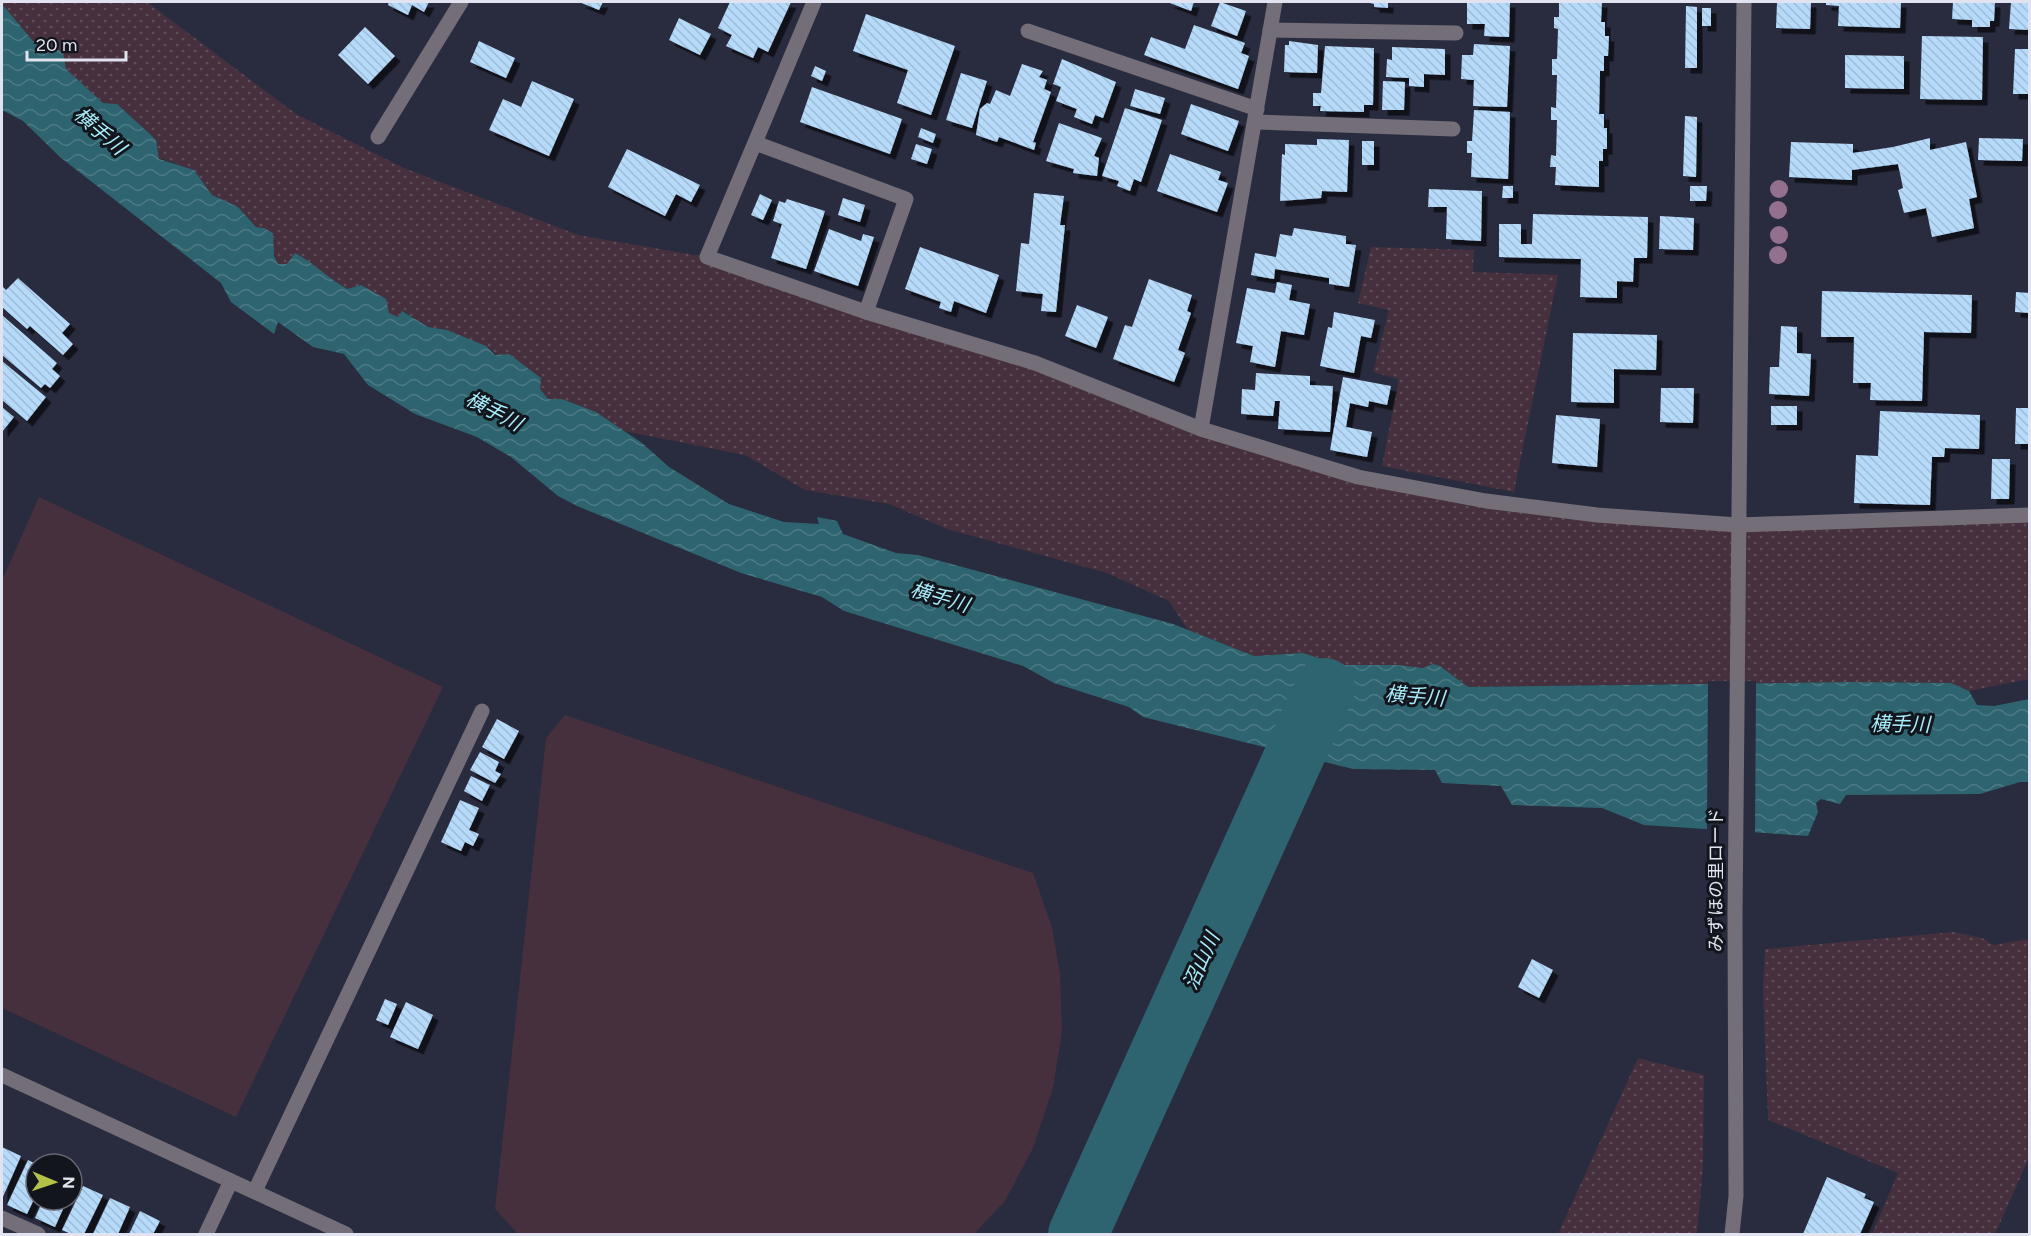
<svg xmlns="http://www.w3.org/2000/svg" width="2031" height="1236" font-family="Figtree,'Noto Sans JP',sans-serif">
  <defs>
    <pattern id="green-dots" width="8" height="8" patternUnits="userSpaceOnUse" patternTransform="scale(1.5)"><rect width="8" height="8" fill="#46303d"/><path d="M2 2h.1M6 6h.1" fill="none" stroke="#604e59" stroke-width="1.8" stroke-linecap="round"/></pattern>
    <pattern id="water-waves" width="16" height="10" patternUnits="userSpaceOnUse" patternTransform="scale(1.5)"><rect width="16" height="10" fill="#2e646f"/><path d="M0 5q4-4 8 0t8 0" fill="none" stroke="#4c7a84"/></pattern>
    <pattern id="building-back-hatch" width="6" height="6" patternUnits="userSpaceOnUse" patternTransform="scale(1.5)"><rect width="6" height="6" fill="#b6dafa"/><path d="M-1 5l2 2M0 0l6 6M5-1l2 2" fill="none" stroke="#9fbcd6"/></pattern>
    <filter id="shadow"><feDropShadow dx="5.5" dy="5.5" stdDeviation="0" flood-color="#0009"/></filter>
  </defs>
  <rect width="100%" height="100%" fill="#292b3e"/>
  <!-- green -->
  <g fill="url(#green-dots)">
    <path d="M3,2h144l149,112 108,54 174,67 129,22 651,220 128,24 252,24 291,-10v164l-60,12 -18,-8 -101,-1 -382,5 -28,-21 -17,2 -25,-3h-58l-37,-12 -49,3 -66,-26 -19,-29 -62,-28 -160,-44 -58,-25 -84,-14 -60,-35 -121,-24 -28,-19 -34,-13h-14l-8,-10 -54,-43 -39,-16 -19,-3 -25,-16 -5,6 -10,-4 -3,-14 -24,-14 -14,4c-19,-11 -33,-26 -53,-35l-7,10h-9l-14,-36 -8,-1 -18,-20 -26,-12 -18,-25 -35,-12 -3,-18 -5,-5 -34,-31 -14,-1 -38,-34 -11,-22 -21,-6 -31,-37z"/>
    <polygon points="1371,247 1474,250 1473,272 1558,275 1514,492 1382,466 1399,379 1373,372 1389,310 1358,303"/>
    <polygon points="1954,932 1982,938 1993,945 2029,939 2029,1158 1995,1234 1872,1234 1898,1173 1768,1120 1763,988 1765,949"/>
    <polygon points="1638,1058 1704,1075 1703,1166 1697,1234 1558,1234"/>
  </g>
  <!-- pitch -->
  <g fill="#46303d">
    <polygon points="39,497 443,687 236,1117 2,1008 2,580"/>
    <polygon points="565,715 1033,873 1052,927 1060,973 1062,1031 1053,1088 1033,1148 1005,1201 974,1234 518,1234 495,1209 546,738"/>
  </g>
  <!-- water -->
  <path fill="url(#water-waves)" d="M2,4l31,37 21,6 9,6 3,16 37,34 14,1 34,31 5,5 3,19 35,11 18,25 26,12 18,20 8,1 9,5 1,23 4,8h9l8,-11c19,10 33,25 52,36l14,-4 25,14 3,14 9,4 4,-6 26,16 19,3 39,16 9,9 14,-1 32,24 -1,11 8,10h14l34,13 46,31 27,24 60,37 55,18 35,2 -2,-7 20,4 6,13 53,19 22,2 255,69 81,32 49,-3 37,12h58l25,3 10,-4 7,2 28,21 382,-5 101,1 18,8 8,14 17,1 35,-7v83h-9l-40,12 -134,1 -6,9 -19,-5 -5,4 2,9 -10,24 -164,-11 -42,-17 -90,-3 -11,-19 -59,-3 -7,-13 -82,-1 -210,-52 -14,-10 -75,-24 -31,-17 -179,-55 -22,-14 -81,-24 -164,-67 -19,-10 -47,-39 -34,-20 -62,-23 -47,-29 -24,-31 -31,-7 -35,-25 -4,12 -43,-32 -10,-19 -161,-126 -37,-36 -21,-11z"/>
  <!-- pier -->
  <polygon fill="#292b3e" points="1708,681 1756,681 1755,835 1707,832"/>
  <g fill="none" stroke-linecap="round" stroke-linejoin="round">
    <!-- river -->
    <polyline stroke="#2e646f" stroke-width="60" points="1078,1234 1325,688"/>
  </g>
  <!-- building -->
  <g fill="url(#building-back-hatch)" filter="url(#shadow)">
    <polygon points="389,2 429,2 424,12 412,5 408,15 388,5"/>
    <polygon points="579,2 603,2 599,10"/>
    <polygon points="730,2 791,2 768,52 758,47 753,58 726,46 732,35 718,28"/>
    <polygon points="1167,2 1194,2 1191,11"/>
    <polygon points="1220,2 1246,11 1237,36 1211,26"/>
    <polygon points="1365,2 1388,2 1388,8 1374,7 1374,4"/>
    <polygon points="1467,2 1510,2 1509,37 1484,36 1485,24 1467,24"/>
    <polygon points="1559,2 1602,2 1601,22 1605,22 1605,36 1609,36 1608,56 1604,56 1604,71 1600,71 1599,114 1604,114 1604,128 1607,128 1607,149 1603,149 1603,161 1599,161 1599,187 1555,185 1556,167 1550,167 1551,155 1556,156 1557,120 1551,120 1551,107 1556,108 1557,75 1552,75 1552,59 1557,59 1558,29 1554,28 1554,17 1559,17"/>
    <polygon points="1777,2 1811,2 1810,29 1776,28"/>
    <polygon points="1826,2 1901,2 1900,28 1838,26 1839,6 1826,5"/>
    <polygon points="1953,2 1995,2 1994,21 1990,21 1990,27 1972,27 1972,20 1952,19"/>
    <polygon points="2011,2 2030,2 2030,30 2009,29"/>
    <polygon points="1686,6 1697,7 1697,68 1685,68"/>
    <rect x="1702" y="8" width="9" height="18"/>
    <polygon points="866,14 955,46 931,115 897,103 908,70 853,51"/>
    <polygon points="679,18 711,34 700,55 669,40"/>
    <polygon points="1194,25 1245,43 1241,53 1249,56 1238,89 1144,55 1151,37 1185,49"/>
    <polygon points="365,27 395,56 368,84 338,55"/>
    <polygon points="1922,36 1983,37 1982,100 1920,99"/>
    <polygon points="479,41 515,58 506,78 470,62"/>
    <polygon points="1289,41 1318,45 1317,73 1284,72 1285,45 1289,45"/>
    <polygon points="1474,44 1510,46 1507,107 1473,106 1474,80 1461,79 1462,55 1473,55"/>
    <polygon points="1325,46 1374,48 1373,105 1364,105 1364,112 1320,111 1321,106 1313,106 1313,93 1321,93"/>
    <polygon points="1392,47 1445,49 1445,75 1424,74 1424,87 1409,86 1409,78 1386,77 1387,59 1392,60"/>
    <polygon points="2015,49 2030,49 2030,94 2013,94"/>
    <polygon points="1845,55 1904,56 1904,89 1845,88"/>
    <polygon points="1062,59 1116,82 1103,118 1095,115 1092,124 1074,117 1077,109 1056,101 1061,87 1053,84"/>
    <polygon points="1022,64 1043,71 1039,77 1047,80 1044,89 1051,92 1033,142 1036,143 1034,150 999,137 997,142 976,135 980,109 987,103 990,104 996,90 1010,96"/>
    <polygon points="815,66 826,71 822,81 811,76"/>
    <polygon points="961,73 987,81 972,128 946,120"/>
    <polygon points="532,81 574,99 549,156 489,130 503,99 521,107"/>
    <polygon points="1383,81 1405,82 1404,110 1382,110"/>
    <polygon points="812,87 902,119 890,154 800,122"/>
    <polygon points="1135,89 1165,98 1160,114 1130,106"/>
    <polygon points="1191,104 1239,121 1228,151 1181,134"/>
    <polygon points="1125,108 1162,120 1141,182 1134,179 1130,191 1117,186 1119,181 1102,176"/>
    <polygon points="1474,110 1510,112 1508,179 1471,177 1472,153 1467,153 1467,141 1472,141"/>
    <polygon points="1685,116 1697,117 1696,177 1683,176"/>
    <polygon points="1059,123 1102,138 1094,156 1099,158 1097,176 1073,173 1074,169 1046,161"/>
    <polygon points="921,128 936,134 933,143 918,137"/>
    <polygon points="1930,138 1930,150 1966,142 1977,197 1969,199 1974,228 1932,237 1926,208 1904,213 1898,190 1903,188 1898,164 1852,170 1852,180 1789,177 1791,142 1853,144 1853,153 1893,147"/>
    <polygon points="1979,138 2023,139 2022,161 1978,160"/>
    <polygon points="1317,139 1349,140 1347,192 1322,191 1321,198 1280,201 1282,154 1285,155 1285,144 1317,145"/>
    <rect x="1362" y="141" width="12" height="24"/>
    <polygon points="916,144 932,149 927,164 911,159"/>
    <polygon points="627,149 700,185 691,202 676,194 665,216 608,187"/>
    <polygon points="1170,154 1221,172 1218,180 1228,183 1217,212 1157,191"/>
    <polygon points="1503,186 1513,186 1513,198 1502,198"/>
    <polygon points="1690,186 1707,186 1706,201 1690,201"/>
    <polygon points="1429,189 1482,191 1481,241 1446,239 1447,207 1428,207"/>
    <polygon points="1034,193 1064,196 1060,225 1065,225 1056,312 1041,311 1043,294 1016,291 1021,243 1029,244"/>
    <polygon points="760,194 772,200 763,220 751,215"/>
    <polygon points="843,198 865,205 860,222 838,215"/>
    <polygon points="787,199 825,211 806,269 771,258 782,224 773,221 779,201 785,203"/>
    <polygon points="1533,214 1648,217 1647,258 1634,258 1633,282 1617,281 1617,298 1580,297 1581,259 1499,257 1499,224 1521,224 1521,244 1532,244"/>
    <polygon points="1660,216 1694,218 1693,250 1659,249"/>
    <polygon points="1294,228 1346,236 1346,244 1356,245 1349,287 1329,284 1329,278 1275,269 1274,279 1251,275 1255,253 1276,257 1280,234 1292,236"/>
    <polygon points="829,229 861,241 863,234 874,237 858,286 814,271"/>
    <polygon points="920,247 999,275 986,313 954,301 951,312 939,308 941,302 905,289"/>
    <polygon points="18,278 70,324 62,333 73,344 63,355 30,326 27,329 2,307 2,286 6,290"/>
    <polygon points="1149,279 1192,295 1187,311 1191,313 1178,350 1185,353 1174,382 1113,359 1125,325 1132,327"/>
    <polygon points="1277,282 1292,285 1289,300 1310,304 1304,335 1281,331 1275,367 1250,362 1253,346 1236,343 1247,288 1275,293"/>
    <polygon points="1822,291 1972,295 1971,333 1924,332 1922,401 1870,400 1871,383 1853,383 1854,337 1821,337"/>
    <polygon points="2016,292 2030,293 2030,313 2015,312"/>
    <polygon points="1077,305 1108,317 1096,348 1065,336"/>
    <polygon points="1334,312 1375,320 1371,338 1361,336 1354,373 1320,366 1328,327 1332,328"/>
    <polygon points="2,315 57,363 52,369 60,376 50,388 45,384 41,388 2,355"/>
    <polygon points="1781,326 1797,327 1797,353 1811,354 1809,396 1769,394 1770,367 1779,367"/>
    <polygon points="1573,333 1657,335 1656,370 1614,369 1614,403 1571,402"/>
    <polygon points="2,361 46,397 27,421 2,400"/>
    <polygon points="1256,373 1310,376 1310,385 1333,386 1330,432 1278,429 1280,401 1275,401 1273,416 1241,414 1242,389 1255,390"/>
    <polygon points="1343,377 1391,386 1387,405 1369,401 1368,407 1350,403 1346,427 1372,432 1367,457 1330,450"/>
    <polygon points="1661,388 1694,388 1693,423 1660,422"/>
    <rect x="1771" y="406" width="26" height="19"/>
    <polygon points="2,407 14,417 2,432"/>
    <polygon points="2016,408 2030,408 2030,444 2015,444"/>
    <polygon points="1880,411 1980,415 1979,449 1945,448 1944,457 1932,457 1930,505 1854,503 1856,455 1878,456"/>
    <polygon points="1556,415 1600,419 1597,467 1552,463"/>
    <polygon points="1992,459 2010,459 2009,499 1991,499"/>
    <polygon points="497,719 519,731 504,759 482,747"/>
    <polygon points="480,752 499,762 495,771 501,774 495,783 470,770"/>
    <polygon points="471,776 490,785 482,801 464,791"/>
    <polygon points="460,800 479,808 469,830 479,834 473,846 465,842 461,851 441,842"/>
    <polygon points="1532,959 1553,970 1539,998 1518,987"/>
    <polygon points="385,999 397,1004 388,1025 376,1020"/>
    <polygon points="406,1002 433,1015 418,1049 390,1037"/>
    <polygon points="2,1147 21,1156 2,1199"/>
    <polygon points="28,1160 36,1164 36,1195 27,1214 7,1205"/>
    <polygon points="1827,1177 1866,1194 1864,1198 1874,1202 1860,1234 1803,1234"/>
    <polygon points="83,1186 103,1195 84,1234 71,1234 62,1230"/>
    <polygon points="110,1198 130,1207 118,1234 93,1234"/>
    <polygon points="43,1200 67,1200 55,1227 35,1218"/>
    <polygon points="140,1211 160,1221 153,1234 129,1234"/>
  </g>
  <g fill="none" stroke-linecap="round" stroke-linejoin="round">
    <!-- minor -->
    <g stroke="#736e77" stroke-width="15">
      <polyline points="814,2 707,257 866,312 1035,363 1201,429 1358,477 1486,501 1597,515 1738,525 2030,515"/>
      <polyline points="1270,30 1456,33"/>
      <polyline points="1028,31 1257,109"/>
      <polyline points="1255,122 1453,129"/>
      <polyline points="378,137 461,2"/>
      <polyline points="755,143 906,199 866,312"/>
      <polyline points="1201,429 1275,2"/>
      <polyline points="2,1075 346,1234"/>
      <polyline points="255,1191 482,711"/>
      <polyline points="2,1218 38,1234"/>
      <polyline points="206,1234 231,1181"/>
      <polyline points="1732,1234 1736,1196 1735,916 1744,2"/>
    </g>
  </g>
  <!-- trees -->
  <g fill="#93708d">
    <circle cx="1779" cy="189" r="9"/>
    <circle cx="1778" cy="210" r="9"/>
    <circle cx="1779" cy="235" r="9"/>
    <circle cx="1778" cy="255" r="9"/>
  </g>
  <g text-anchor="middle" stroke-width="6" stroke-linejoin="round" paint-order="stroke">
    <!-- street labels -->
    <g font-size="18" fill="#e1e3f0" stroke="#13151d">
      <text transform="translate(1716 880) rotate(-90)" y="6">みずほの里ロード</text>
    </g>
    <!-- water labels -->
    <g font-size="20" font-style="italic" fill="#a8edfc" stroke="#13151d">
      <text transform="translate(100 131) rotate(41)" y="7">横手川</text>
      <text transform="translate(494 411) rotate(28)" y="7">横手川</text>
      <text transform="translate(940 597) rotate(17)" y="7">横手川</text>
      <text transform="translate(1415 696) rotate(5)" y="7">横手川</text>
      <text transform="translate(1900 724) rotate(1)" y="7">横手川</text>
      <text transform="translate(1201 961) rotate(-66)" y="7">沼山川</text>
    </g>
  </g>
  <!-- border -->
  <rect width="2031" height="1236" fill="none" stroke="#e1e3f0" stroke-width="6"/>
  <!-- north arrow -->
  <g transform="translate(54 1182) rotate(92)"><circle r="28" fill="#13151d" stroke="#656771" stroke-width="1.5"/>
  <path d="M0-4.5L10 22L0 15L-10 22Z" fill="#b5c249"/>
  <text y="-9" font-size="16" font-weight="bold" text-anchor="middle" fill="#e1e3f0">N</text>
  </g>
  <!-- scale -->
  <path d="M27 51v9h99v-9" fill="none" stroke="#e1e3f0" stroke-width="3"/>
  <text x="36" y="51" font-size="18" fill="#e1e3f0" stroke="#13151d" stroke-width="4.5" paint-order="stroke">20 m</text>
</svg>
